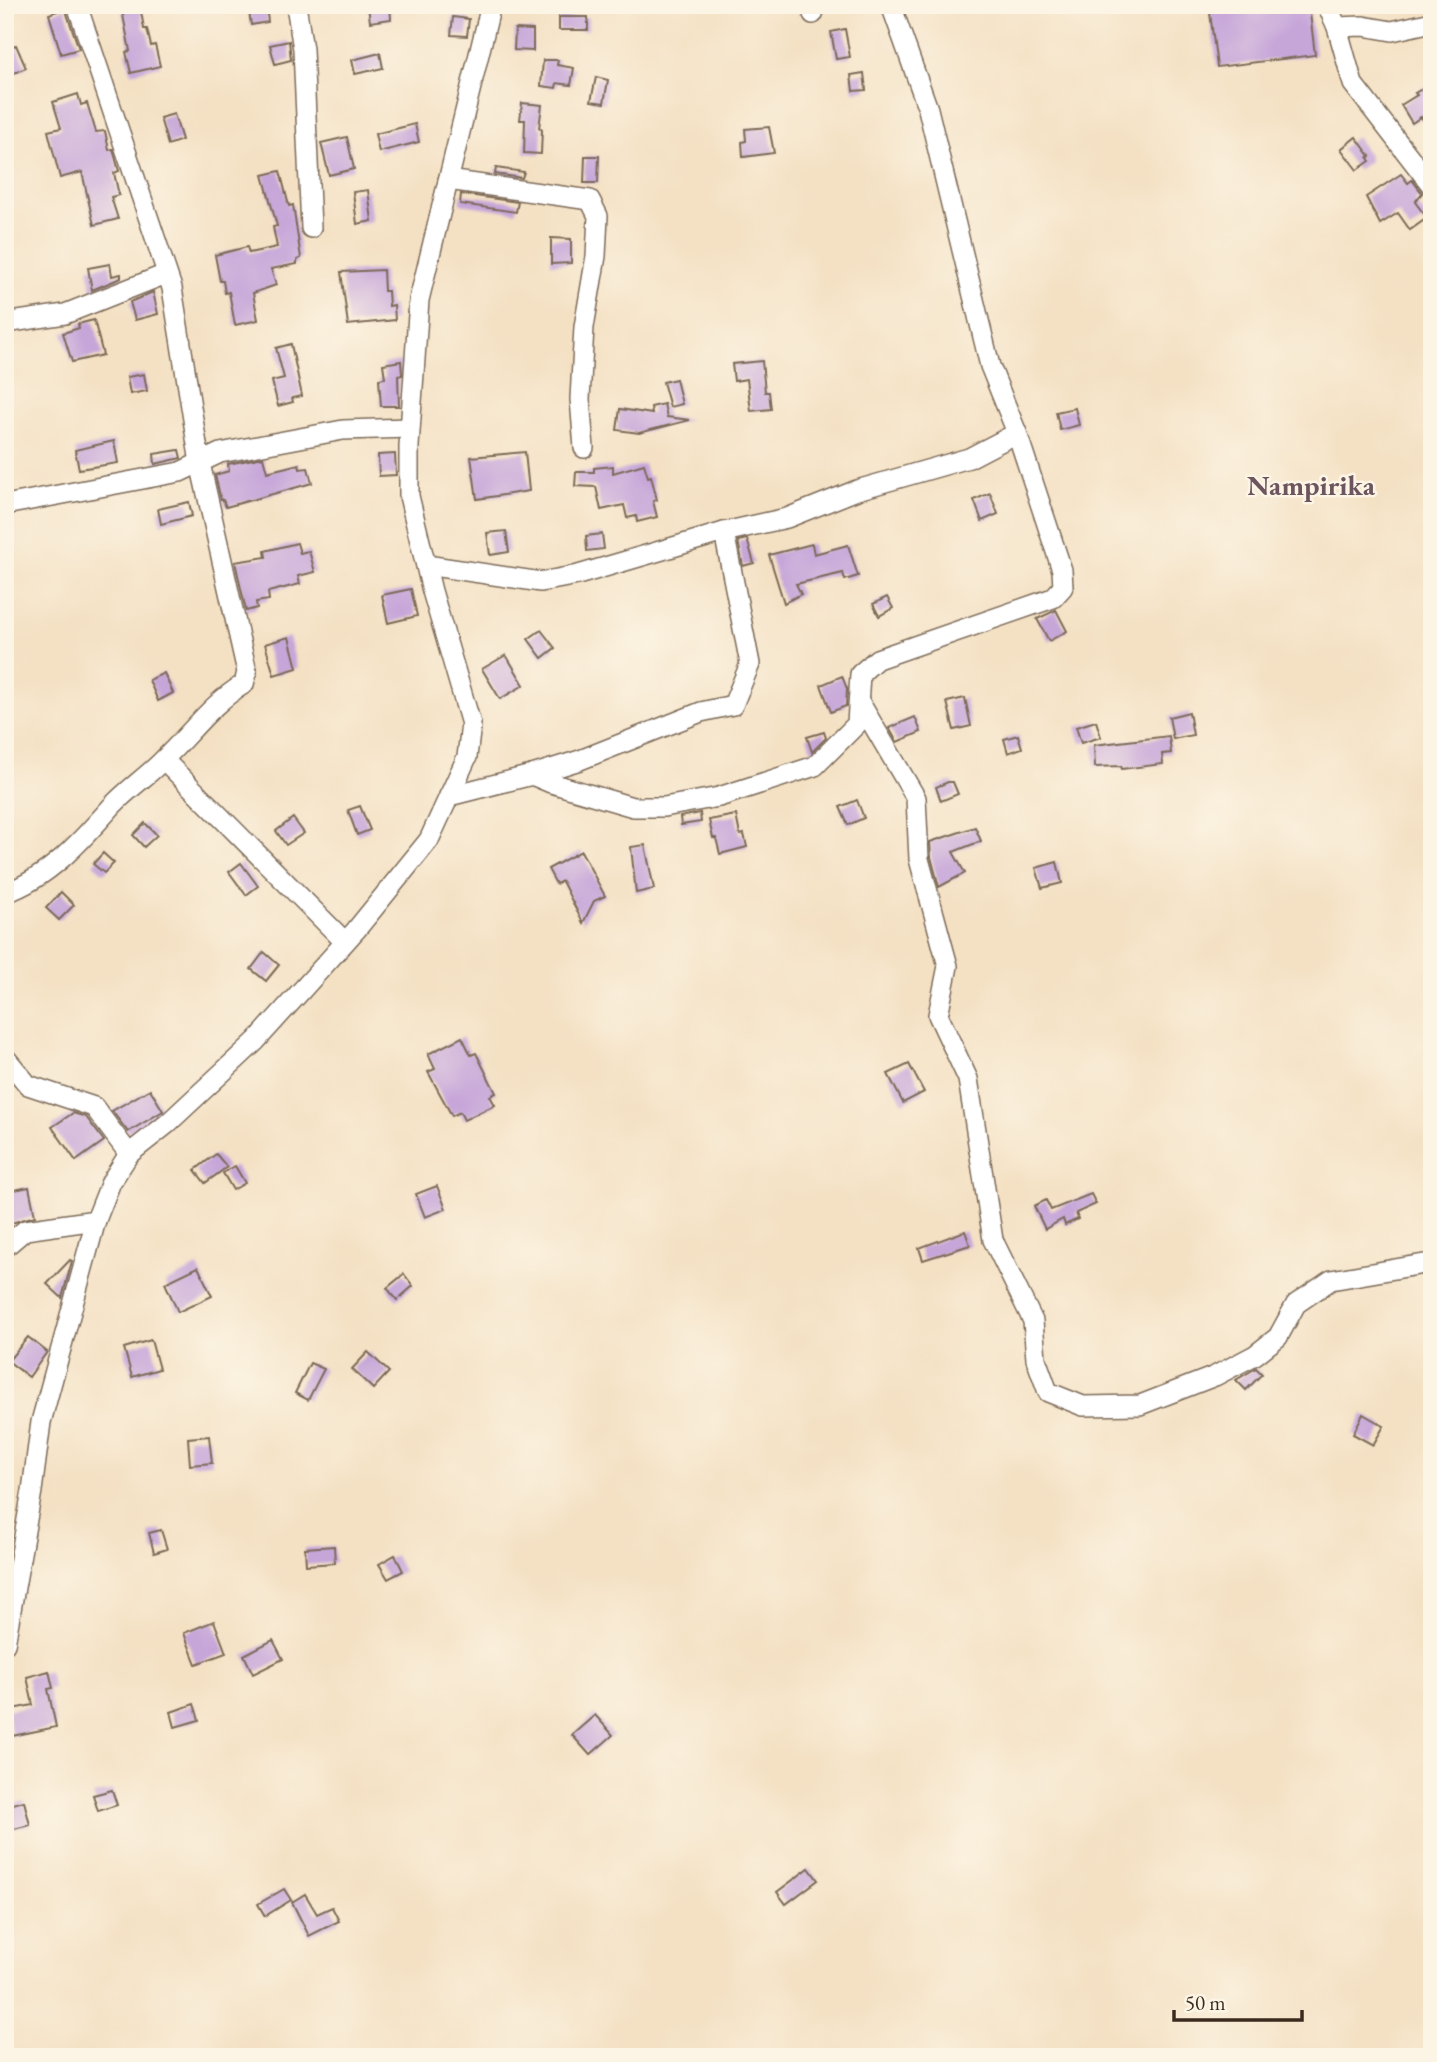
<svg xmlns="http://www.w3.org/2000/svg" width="1437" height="2062" font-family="'EB Garamond',serif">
  <rect width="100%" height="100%" fill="#fcf5e5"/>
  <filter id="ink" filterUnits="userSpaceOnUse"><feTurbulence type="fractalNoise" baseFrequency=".0143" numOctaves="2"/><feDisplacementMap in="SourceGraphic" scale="14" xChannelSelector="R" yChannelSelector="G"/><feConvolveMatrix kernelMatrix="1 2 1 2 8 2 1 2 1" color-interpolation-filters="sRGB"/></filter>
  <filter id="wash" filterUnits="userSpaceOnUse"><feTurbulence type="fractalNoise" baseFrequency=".00686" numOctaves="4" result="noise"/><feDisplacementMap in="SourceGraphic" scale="28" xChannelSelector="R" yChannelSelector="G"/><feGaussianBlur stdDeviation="1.57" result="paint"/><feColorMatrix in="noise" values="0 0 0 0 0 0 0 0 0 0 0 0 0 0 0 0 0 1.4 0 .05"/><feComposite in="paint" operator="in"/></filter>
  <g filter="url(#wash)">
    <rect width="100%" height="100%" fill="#f4e1c4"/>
    <g id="blocks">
      <!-- building -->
      <g fill="#c6a5d9">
        <polygon points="121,5 137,5 138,11 141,11 144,29 147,29 151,46 155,45 160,66 131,73 126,52 130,51"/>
        <polygon points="248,5 266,5 268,22 251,25"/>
        <polygon points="368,5 390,5 391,19 370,22"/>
        <polygon points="1209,5 1309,5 1315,55 1217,67"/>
        <polygon points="65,8 79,49 61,54 49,14"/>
        <polygon points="453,17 469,19 467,36 451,35"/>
        <rect x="559" y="17" width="29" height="13"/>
        <polygon points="515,29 533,30 533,51 514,50"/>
        <polygon points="845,29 850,57 836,59 831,32"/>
        <polygon points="289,41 291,60 275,64 270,45"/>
        <polygon points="16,45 26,68 12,74 5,58 5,49"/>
        <polygon points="380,53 383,68 355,74 352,60"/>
        <polygon points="543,60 558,60 557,65 574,68 571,85 557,83 556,88 541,86"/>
        <polygon points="864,73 866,90 853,91 851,75"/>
        <polygon points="596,77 608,80 604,103 591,101"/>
        <polygon points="1432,83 1432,133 1421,117 1412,123 1401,105 1417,95 1415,93"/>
        <polygon points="78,94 81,105 87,103 96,132 105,131 109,150 113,149 119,171 114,173 119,195 111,197 118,219 94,225 82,172 60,178 48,131 61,128 53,102"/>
        <polygon points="522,103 542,105 539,128 542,129 541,154 524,153 525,120 520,120"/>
        <polygon points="174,114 182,140 168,145 160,118"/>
        <polygon points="415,124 419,142 379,152 375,134"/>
        <polygon points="769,127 774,153 743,157 742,142 746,141 745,129"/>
        <polygon points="347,137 354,169 329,175 321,143"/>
        <polygon points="1356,137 1370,156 1368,158 1370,161 1357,170 1341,149"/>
        <polygon points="585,156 599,156 598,183 584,183"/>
        <polygon points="496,168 524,172 522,178 495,174"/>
        <polygon points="280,171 289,206 293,205 301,258 297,260 297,264 271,269 276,285 253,293 258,320 235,325 229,292 225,293 223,281 220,281 215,255 247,247 249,253 277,247 273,227 277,226 263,175"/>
        <polygon points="1401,174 1408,183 1412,180 1422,193 1415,202 1427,218 1410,230 1398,213 1380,224 1366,197"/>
        <polygon points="368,190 372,221 357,224 353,192"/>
        <polygon points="461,194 518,202 516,212 460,204"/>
        <polygon points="551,238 571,239 571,263 551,264"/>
        <polygon points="110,264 112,276 121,274 121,278 92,290 88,268"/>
        <polygon points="383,270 384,291 388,291 389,306 394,305 395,320 348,325 341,272"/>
        <polygon points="153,292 158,314 135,320 130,302"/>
        <polygon points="94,320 103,355 72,362 63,333 79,328 78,324"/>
        <polygon points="291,344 302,396 292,398 293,402 278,406 272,381 284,378 276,348"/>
        <polygon points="401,361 402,375 398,376 399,406 381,406 379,379 385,378 383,364"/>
        <polygon points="762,361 765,392 769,392 771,409 751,411 747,379 734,381 732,364"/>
        <polygon points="144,374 147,391 130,394 127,377"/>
        <polygon points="676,379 682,404 670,407 663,382"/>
        <polygon points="664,404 667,417 690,420 639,433 617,430 620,409 652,414 651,407"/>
        <polygon points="1075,408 1079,425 1060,430 1056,412"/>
        <polygon points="114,441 118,463 79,469 75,450"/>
        <polygon points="179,450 181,458 155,464 154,454"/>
        <polygon points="525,452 529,491 477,499 471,457"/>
        <polygon points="395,454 396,475 379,476 378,455"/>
        <polygon points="263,457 267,472 299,464 300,469 308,468 312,483 226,507 223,500 221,500 215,475 229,471 228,464"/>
        <polygon points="644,464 648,477 651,476 657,500 653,501 657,517 637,522 636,516 627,518 624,505 601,510 596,487 575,486 576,472 594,472 594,468 613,466 613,473"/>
        <polygon points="990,493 998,514 982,521 974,500"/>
        <polygon points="189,502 192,516 161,524 158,509"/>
        <polygon points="506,531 509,552 490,555 487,533"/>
        <polygon points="602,534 604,549 587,551 586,536"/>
        <polygon points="747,539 754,563 743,566 738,541"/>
        <polygon points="297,543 300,553 309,551 315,572 298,576 300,584 268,592 269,600 256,602 257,608 246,611 235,562 266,557 265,551"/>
        <polygon points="812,544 814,554 848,545 858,576 845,580 843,573 796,584 801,594 784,603 769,555"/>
        <polygon points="411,589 417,616 388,623 382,595"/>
        <polygon points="887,597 893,608 879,616 873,604"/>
        <polygon points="1056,610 1067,631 1049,641 1037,619"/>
        <polygon points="541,630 555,648 542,658 528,639"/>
        <polygon points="289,637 297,668 274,675 265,644"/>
        <polygon points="506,655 524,685 500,699 482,669"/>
        <polygon points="164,673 173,693 158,701 149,680"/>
        <polygon points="842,676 847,689 846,706 831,712 821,685"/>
        <polygon points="965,698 971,726 954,730 947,702"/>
        <polygon points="1189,712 1193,735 1173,739 1169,717"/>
        <polygon points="915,717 921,732 897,742 889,728"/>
        <polygon points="1096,721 1101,737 1081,743 1076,727"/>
        <polygon points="824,732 826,738 812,752 807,737"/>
        <polygon points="1018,735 1022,748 1008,753 1004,739"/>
        <polygon points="1169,736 1171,753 1162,754 1163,764 1122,769 1121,766 1095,767 1094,745"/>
        <polygon points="948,782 953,782 958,794 941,801 936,787"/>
        <polygon points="857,800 864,818 848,825 840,807"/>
        <polygon points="360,806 370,830 357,835 348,810"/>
        <polygon points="700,813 701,822 681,825 680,817"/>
        <polygon points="736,815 740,835 744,834 747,847 720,854 716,838 713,838 709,820"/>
        <polygon points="293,818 304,833 286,845 276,831"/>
        <polygon points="145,823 157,835 144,847 133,835"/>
        <polygon points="975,827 981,841 953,852 965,873 939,887 931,857 930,842"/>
        <polygon points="645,845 654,889 636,893 631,847"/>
        <polygon points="581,851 605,896 594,901 583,923 562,881 556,884 548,869"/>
        <polygon points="103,853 114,863 104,873 93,864"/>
        <polygon points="1057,862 1062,883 1042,888 1036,868"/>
        <polygon points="241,863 258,886 246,895 229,872"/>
        <polygon points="61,892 74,905 59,920 46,908"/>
        <polygon points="264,952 279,965 266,981 251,969"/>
        <polygon points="462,1037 471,1055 476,1053 496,1093 490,1096 495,1105 464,1120 460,1112 452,1116 428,1072 435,1069 428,1054"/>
        <polygon points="909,1064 924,1092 903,1103 888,1074"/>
        <polygon points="150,1089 163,1111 128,1132 112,1111"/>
        <polygon points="73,1113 86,1117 104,1141 76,1161 52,1127"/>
        <polygon points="216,1154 227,1167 205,1183 195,1170"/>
        <polygon points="235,1166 245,1183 233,1190 223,1173"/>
        <polygon points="437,1186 446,1209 425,1217 416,1194"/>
        <polygon points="29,1187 35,1216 8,1224 5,1192"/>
        <polygon points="1091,1194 1096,1204 1076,1213 1078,1219 1065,1225 1063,1219 1045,1229 1034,1206 1046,1200 1051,1210"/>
        <polygon points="965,1231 970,1245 923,1260 919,1248"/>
        <polygon points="70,1260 72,1261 62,1298 47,1284"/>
        <polygon points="198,1267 212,1296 178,1312 165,1283"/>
        <polygon points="404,1274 413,1286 397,1300 387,1288"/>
        <polygon points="28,1337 47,1352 29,1377 8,1361"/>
        <polygon points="151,1340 159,1369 132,1377 124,1348"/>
        <polygon points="368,1352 389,1372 373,1389 352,1369"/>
        <polygon points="310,1363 324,1369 308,1400 295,1393"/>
        <polygon points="1256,1368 1262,1374 1246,1390 1236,1380"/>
        <polygon points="1363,1414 1384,1426 1373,1445 1353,1434"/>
        <polygon points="209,1436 212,1463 190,1465 188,1438"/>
        <polygon points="161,1530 167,1549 154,1553 149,1533"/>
        <polygon points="334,1546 335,1563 306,1565 305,1548"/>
        <polygon points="395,1555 403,1571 388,1579 379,1564"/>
        <polygon points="214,1621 226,1653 196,1664 184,1633"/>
        <polygon points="273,1640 283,1659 253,1674 244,1655"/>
        <polygon points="49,1671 53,1688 48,1689 56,1727 12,1736 7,1710 33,1705 27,1677"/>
        <polygon points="194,1704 199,1720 175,1727 171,1712"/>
        <polygon points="595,1715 613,1735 590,1755 572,1735"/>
        <polygon points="112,1790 117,1805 98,1811 93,1795"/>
        <polygon points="24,1801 30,1825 10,1830 5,1806"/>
        <polygon points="809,1868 818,1880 786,1904 777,1892"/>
        <polygon points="284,1889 291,1900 265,1916 258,1904"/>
        <polygon points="305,1894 317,1914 332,1907 339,1921 309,1936 292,1902"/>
      </g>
    </g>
  </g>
  <g filter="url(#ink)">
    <use href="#blocks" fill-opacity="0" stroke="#7c6a58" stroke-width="2"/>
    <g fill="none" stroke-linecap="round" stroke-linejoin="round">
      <!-- minor casing -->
      <g stroke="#7c6a58" stroke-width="22">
        <g id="minor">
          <polyline points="296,5 303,49 311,228"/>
          <polyline points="1327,5 1337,27 1363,26 1392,31 1432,22"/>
          <polyline points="813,14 815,5"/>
          <polyline points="1337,27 1353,84 1432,186"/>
          <polyline points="448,180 590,200 598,216 596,256 584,327 580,399 584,448"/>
          <polyline points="5,323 65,314 166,274"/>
          <polyline points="5,505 180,472 220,453 343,430 410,428"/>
          <polyline points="426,565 541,582 578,575 724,532 787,518 857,490 969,458 1017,433"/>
          <polyline points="859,701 916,798 919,859 948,966 938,1015 968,1079 993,1240 1033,1321 1036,1359 1048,1392 1083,1406 1140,1405 1215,1376 1255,1355 1278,1337 1296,1304 1331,1280 1424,1264 1432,1265"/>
          <polyline points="164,760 345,942"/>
          <polyline points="532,775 580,760 701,712 733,705 750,664 724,532"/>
          <polyline points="449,796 532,775 551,783 633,807 664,807 719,797 815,766 857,724 860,674 877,659 1053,598 1063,587 1062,570 1017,433 990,366 928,109 891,5"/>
          <path d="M5,893c44,-15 78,-54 108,-88 16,-17 36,-30 52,-47 26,-25 48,-56 79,-74l3,-12 -47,-209 -28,-175 -95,-283"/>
          <polyline points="5,1057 28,1085 94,1107 129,1154"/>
          <polyline points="5,1247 25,1230 96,1220"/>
          <polyline points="5,1644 32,1491 41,1422 96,1220 111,1182 129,1154 167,1124 256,1041 356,930 429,840 467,757 471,724 432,591 409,496 409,446 419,300 491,5"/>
        </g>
      </g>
      <!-- minor -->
      <use href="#minor" stroke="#fff" stroke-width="19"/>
    </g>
  </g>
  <g text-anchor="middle" stroke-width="5" stroke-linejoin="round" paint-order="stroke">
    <!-- quarter labels -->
    <g font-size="28" font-weight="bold" fill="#6c555f" stroke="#fcf5e5">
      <text x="1311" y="495">Nampirika</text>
    </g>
  </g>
  <!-- margin -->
  <rect width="1437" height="2062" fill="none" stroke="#fcf5e5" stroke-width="28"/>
  <!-- scale -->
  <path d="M1174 2010v10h128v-10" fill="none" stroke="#3b2a1e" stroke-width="3.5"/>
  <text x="1185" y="2010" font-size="21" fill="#3b2a1e" stroke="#fcf5e5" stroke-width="5" paint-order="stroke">50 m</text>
</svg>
